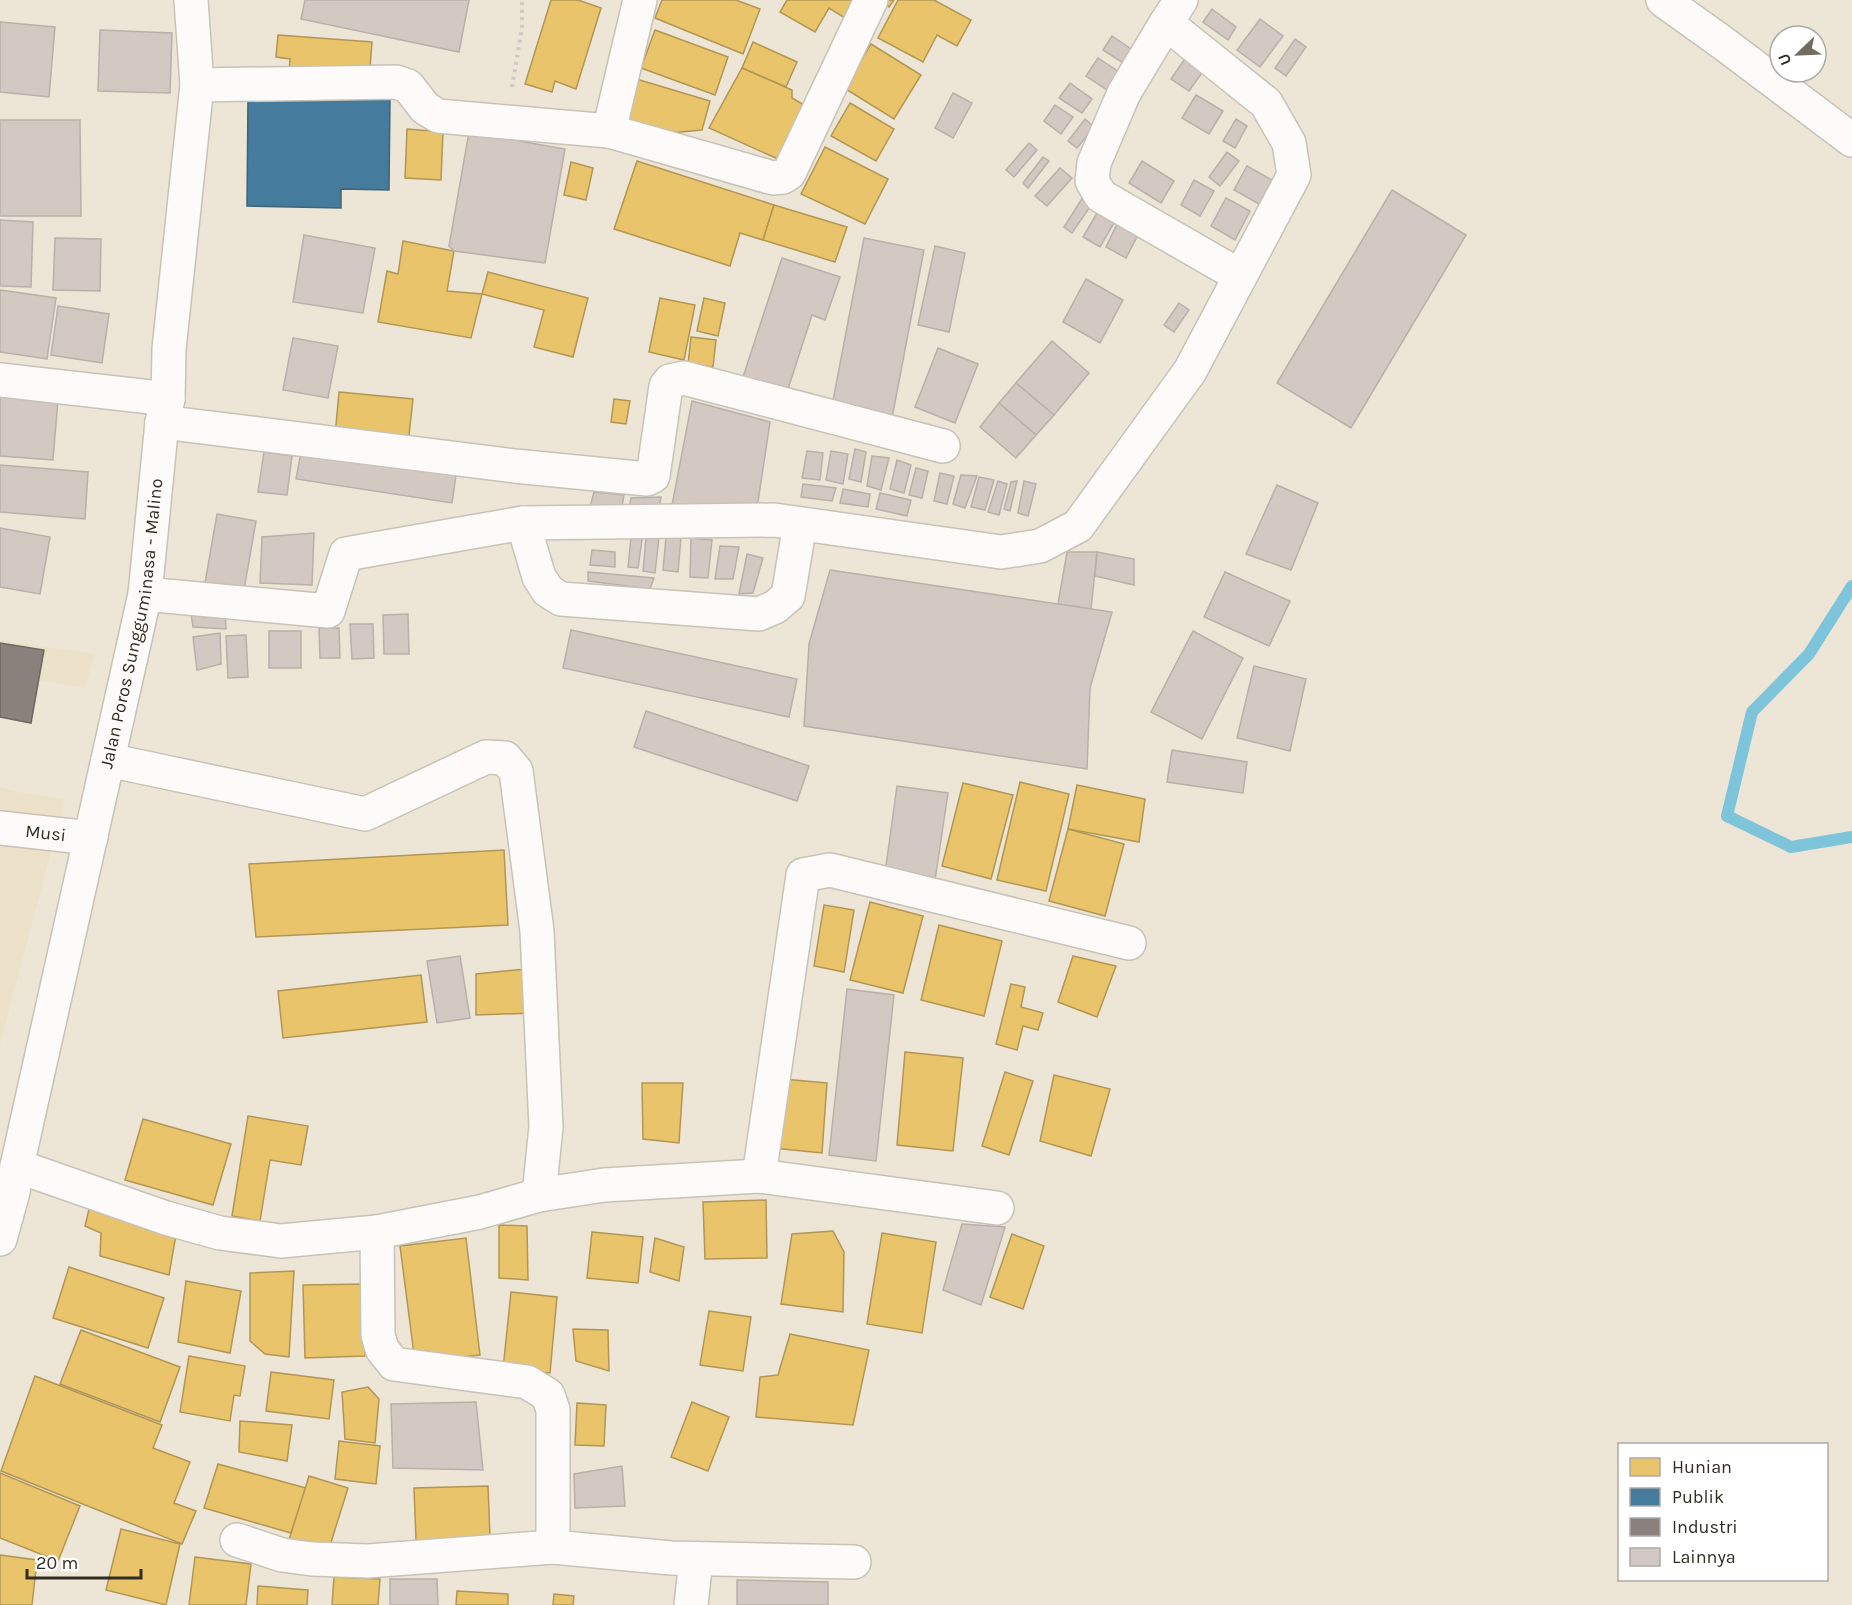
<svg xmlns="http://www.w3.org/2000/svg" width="1852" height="1605" font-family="Karla,sans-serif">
  <rect width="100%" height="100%" fill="#ede6d7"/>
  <!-- built -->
  <g fill="#ece1c9">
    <polygon points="0,640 95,654 85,688 0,673"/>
    <polygon points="0,787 22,793 65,799 0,1045"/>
  </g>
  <!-- homes -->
  <g fill="#e9c46a" stroke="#b29654" stroke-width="1.5">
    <polygon points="551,0 578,0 601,8 576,89 555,81 552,92 525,84"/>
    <polygon points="662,0 736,0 760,9 743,54 655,18"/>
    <polygon points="787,0 856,0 845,18 829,8 815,32 780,12"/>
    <polygon points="879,0 894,0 889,7"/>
    <polygon points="898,0 934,0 971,20 957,46 937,35 923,62 878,38"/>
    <polygon points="655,30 728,57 715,95 641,68"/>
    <polygon points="278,35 372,42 370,68 342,66 342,75 289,71 290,59 276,57"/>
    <polygon points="753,42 797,62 786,87 742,68"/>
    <polygon points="871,44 921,75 894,119 844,88"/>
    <polygon points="742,68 792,90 792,98 806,106 778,159 709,128"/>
    <polygon points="633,78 710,101 702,130 660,134 626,123"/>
    <polygon points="850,103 894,129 876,161 831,136"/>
    <polygon points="407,129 443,132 441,180 405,178"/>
    <polygon points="825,147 888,179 865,224 801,194"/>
    <polygon points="637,161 774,205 763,240 740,233 730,266 614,229"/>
    <polygon points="571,162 593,168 586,200 564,195"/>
    <polygon points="774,205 847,227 835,262 763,240"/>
    <polygon points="403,241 454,251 447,291 482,294 471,338 378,322 387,271 398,274"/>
    <polygon points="488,272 588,298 573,357 534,347 544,310 482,294"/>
    <polygon points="660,298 695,305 684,360 649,352"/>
    <polygon points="704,298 725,303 718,336 697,331"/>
    <polygon points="691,337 716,340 713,367 688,364"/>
    <polygon points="339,392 413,399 408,444 335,436"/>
    <polygon points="614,399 630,401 626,424 611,422"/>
    <polygon points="1020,782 1069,794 1046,891 997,880"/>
    <polygon points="963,783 1013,795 991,879 942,866"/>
    <polygon points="1077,785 1145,799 1139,842 1068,829"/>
    <polygon points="1068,829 1124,844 1105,916 1049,901"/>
    <polygon points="504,850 508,925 256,937 249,864"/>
    <polygon points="870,902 923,916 903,993 850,980"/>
    <polygon points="824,905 854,910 844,972 814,966"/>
    <polygon points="939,925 1002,941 984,1016 921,1000"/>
    <polygon points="1073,956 1116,966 1097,1017 1058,1002"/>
    <polygon points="535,968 533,1013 476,1015 476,974"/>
    <polygon points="421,975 427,1022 283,1038 278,991"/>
    <polygon points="1011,984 1025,987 1021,1007 1043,1013 1038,1030 1023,1026 1017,1050 996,1044"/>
    <polygon points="905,1052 963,1058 953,1151 897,1145"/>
    <polygon points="1005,1072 1033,1081 1009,1155 982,1146"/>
    <polygon points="1054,1075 1110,1089 1091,1156 1040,1141"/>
    <polygon points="783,1079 827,1083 822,1153 773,1148"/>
    <polygon points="642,1083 683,1083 679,1143 643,1139"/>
    <polygon points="248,1116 308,1126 301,1165 270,1160 260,1221 232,1216"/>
    <polygon points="143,1119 231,1144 213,1205 125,1180"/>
    <polygon points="766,1200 767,1258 705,1259 703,1202"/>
    <polygon points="90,1205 177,1229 169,1275 100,1256 101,1233 85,1226"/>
    <polygon points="499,1225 527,1226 528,1280 499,1278"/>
    <polygon points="833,1231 844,1252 843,1312 781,1304 792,1234"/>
    <polygon points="592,1232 643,1237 638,1283 587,1278"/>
    <polygon points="882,1233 936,1242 922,1333 867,1324"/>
    <polygon points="1012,1234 1044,1246 1023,1309 990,1297"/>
    <polygon points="466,1238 480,1355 415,1362 400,1246"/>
    <polygon points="655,1238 684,1247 679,1281 650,1272"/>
    <polygon points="69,1267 164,1298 148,1348 53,1318"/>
    <polygon points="294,1271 289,1357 265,1354 250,1341 250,1273"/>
    <polygon points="186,1281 241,1291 230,1353 178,1342"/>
    <polygon points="364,1284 365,1356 305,1358 303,1285"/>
    <polygon points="511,1292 557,1297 550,1373 503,1369"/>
    <polygon points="709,1311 751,1317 743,1371 700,1365"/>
    <polygon points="573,1329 608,1330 609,1371 576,1361"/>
    <polygon points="81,1330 180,1367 160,1422 60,1384"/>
    <polygon points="790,1334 869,1350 853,1425 756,1417 760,1377 778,1375"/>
    <polygon points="189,1356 245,1366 240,1396 234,1395 230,1421 180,1412"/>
    <polygon points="271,1372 334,1380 329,1419 266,1411"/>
    <polygon points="35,1376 162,1425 153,1448 190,1462 174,1503 196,1511 182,1544 1,1471"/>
    <polygon points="368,1387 379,1399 375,1443 345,1439 342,1392"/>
    <polygon points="692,1402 729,1417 708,1471 671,1457"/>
    <polygon points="577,1403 606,1405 604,1446 575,1445"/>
    <polygon points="240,1421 292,1425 287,1461 239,1452"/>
    <polygon points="339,1441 380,1446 376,1484 335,1479"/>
    <polygon points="218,1464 306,1488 291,1533 204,1508"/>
    <polygon points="0,1473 80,1506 58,1561 0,1538"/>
    <polygon points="309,1476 348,1488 328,1552 289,1540"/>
    <polygon points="488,1486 490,1537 416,1540 414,1488"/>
    <polygon points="121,1529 180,1544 166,1605 106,1590"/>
    <polygon points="0,1555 37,1560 32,1605 0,1605"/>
    <polygon points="195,1557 251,1564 246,1605 189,1605"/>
    <polygon points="334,1577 380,1579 378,1605 332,1605"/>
    <polygon points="258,1586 308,1590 307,1605 257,1605"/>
    <polygon points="457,1591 508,1594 508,1605 456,1605"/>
    <polygon points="554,1594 574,1596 573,1605 553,1605"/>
  </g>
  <!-- public -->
  <polygon fill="#457b9d" stroke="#3f6378" stroke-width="1.5" points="248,97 390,98 389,190 341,189 341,208 247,206"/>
  <!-- industry -->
  <polygon fill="#8a817c" stroke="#6f6861" stroke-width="1.5" points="0,643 44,650 31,723 0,717"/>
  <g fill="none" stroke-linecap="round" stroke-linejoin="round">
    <!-- stream -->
    <polyline stroke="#7ec5db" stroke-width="12" points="1852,586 1809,654 1752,712 1727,816 1791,847 1852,837"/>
  </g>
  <!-- building -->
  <g fill="#d3c9c2" stroke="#b8b0a9" stroke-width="1.5">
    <polygon points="305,0 469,0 459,52 301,19"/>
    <polygon points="1212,9 1236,27 1228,40 1203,22"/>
    <polygon points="1260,19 1283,36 1260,67 1237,50"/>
    <polygon points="0,22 55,27 49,97 0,92"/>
    <polygon points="100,30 172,33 170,93 98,91"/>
    <polygon points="1112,36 1137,53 1128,66 1103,50"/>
    <polygon points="1295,39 1306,47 1286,76 1275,68"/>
    <polygon points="1186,57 1204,70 1189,91 1171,79"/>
    <polygon points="1098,58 1122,74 1110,92 1086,76"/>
    <polygon points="1070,83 1092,99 1082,113 1059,98"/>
    <polygon points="953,93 972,103 953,138 935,128"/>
    <polygon points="1196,95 1223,111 1209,134 1182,118"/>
    <polygon points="1055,105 1073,117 1061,134 1044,121"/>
    <polygon points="1085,119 1094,127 1077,148 1068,141"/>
    <polygon points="1236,119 1247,126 1235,148 1223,141"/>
    <polygon points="0,120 80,120 81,216 0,216"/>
    <polygon points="469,132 565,149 545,263 454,251 449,246"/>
    <polygon points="1029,143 1037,150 1014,177 1006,170"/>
    <polygon points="1227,152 1239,161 1220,186 1209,177"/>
    <polygon points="1043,157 1049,161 1028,188 1023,183"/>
    <polygon points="1142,161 1174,181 1161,203 1129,183"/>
    <polygon points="1247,166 1272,180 1259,204 1234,190"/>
    <polygon points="1060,168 1072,178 1047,206 1035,196"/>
    <polygon points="1194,180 1214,191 1200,216 1181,205"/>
    <polygon points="1392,190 1466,235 1351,428 1277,383"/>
    <polygon points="1083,197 1092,204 1072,233 1064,227"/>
    <polygon points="1226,198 1250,211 1235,240 1211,226"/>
    <polygon points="1097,213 1114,223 1100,247 1083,237"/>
    <polygon points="0,220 33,222 31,287 0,286"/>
    <polygon points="1119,220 1140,231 1126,258 1106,247"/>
    <polygon points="304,235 375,248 363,313 293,302"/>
    <polygon points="55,238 101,239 100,291 53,290"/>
    <polygon points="864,238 924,250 892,418 832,406"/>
    <polygon points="935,246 965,253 949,332 918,325"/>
    <polygon points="782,258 840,277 825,320 812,315 787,392 743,377"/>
    <polygon points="1086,279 1123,300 1100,343 1063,322"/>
    <polygon points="0,290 56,298 47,359 0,352"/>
    <polygon points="1179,303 1189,310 1174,332 1164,325"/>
    <polygon points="58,306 109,314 102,363 51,355"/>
    <polygon points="293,338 338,346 328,398 283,390"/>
    <polygon points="1052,341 1089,373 1054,415 1016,383"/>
    <polygon points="938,348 978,364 955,423 915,407"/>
    <polygon points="1016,383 1054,415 1036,435 999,403"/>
    <polygon points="0,396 58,400 53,460 0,456"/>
    <polygon points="692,401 770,422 756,515 672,505"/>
    <polygon points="999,403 1036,435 1016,458 980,427"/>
    <polygon points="855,449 866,452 861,482 849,479"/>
    <polygon points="807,451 823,453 820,480 802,478"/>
    <polygon points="831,451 848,454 843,484 826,480"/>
    <polygon points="264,452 292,456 287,495 258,492"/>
    <polygon points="301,452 456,475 452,503 296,479"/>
    <polygon points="872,456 889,458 881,490 867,486"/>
    <polygon points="897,460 911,465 904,493 890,489"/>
    <polygon points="0,465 88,472 85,519 0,512"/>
    <polygon points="916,468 928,471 922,498 909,495"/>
    <polygon points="940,473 954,476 947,504 934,501"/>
    <polygon points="961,475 977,476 965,508 953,504"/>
    <polygon points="979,477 994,480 985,510 971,507"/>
    <polygon points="998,481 1007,484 999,515 988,512"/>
    <polygon points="1017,481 1010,511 1004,509 1011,482"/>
    <polygon points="1024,481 1036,484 1028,516 1018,513"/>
    <polygon points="803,484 836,488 832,501 801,497"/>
    <polygon points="1277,485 1318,503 1291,570 1246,554"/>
    <polygon points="843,489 870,494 868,507 840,503"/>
    <polygon points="594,492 624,495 621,512 590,507"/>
    <polygon points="880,493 911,500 907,516 876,509"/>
    <polygon points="661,497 659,508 629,509 631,498"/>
    <polygon points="217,514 256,521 244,590 205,583"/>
    <polygon points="0,528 50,537 40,594 0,587"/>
    <polygon points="314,533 312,585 260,583 262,537"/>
    <polygon points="643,533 638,568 628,567 631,537"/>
    <polygon points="659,537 655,573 643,571 646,538"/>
    <polygon points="666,537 681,537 678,572 663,570"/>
    <polygon points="691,538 712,540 708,578 690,577"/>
    <polygon points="720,546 739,547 733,579 715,579"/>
    <polygon points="592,550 615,552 615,567 590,565"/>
    <polygon points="1067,552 1097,552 1091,609 1058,604"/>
    <polygon points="1097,552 1134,559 1134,585 1095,576"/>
    <polygon points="747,554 763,558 753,593 739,594"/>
    <polygon points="830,570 1112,612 1090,688 1087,769 804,726 809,644"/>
    <polygon points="588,572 654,578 650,589 588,581"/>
    <polygon points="1225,572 1290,601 1269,646 1204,617"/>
    <polygon points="225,612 226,629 193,627 191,613"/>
    <polygon points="408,614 409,654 384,654 383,615"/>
    <polygon points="350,624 373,624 374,658 352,659"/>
    <polygon points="319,628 339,628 340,658 320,658"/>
    <polygon points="571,630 797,679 789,717 563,668"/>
    <rect x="269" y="631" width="32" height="37"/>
    <polygon points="1193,631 1243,658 1202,739 1151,712"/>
    <polygon points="220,633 221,664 197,670 193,637"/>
    <polygon points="246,635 248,677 228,678 226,636"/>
    <polygon points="1254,666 1306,679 1290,751 1237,738"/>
    <polygon points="646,711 809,766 797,801 634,747"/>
    <polygon points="1172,750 1247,762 1243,793 1167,782"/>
    <polygon points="897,786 948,793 935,880 885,873"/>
    <polygon points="460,956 470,1018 437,1023 427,961"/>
    <polygon points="847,989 894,995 876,1161 829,1155"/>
    <polygon points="962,1224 1005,1227 981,1305 943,1290"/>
    <polygon points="476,1402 483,1470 393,1468 391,1404"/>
    <polygon points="622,1466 625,1506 575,1508 574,1474"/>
    <polygon points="390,1579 437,1579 438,1605 390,1605"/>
    <polygon points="737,1580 828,1582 828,1605 737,1605"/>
  </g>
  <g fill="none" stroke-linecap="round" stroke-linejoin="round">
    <!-- minor casing -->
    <g stroke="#c8c2b7" stroke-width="36">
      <g id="minor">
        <polyline points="1663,0 1723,43 1852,140"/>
        <polyline points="1166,23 1124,93 1094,163 1092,181 1101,196 1240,276"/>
        <polyline points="197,85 396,82 408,86 425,108 438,116 609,131 640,0"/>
        <polyline points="609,131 773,178 783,177 789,173 871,0"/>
        <polyline points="0,380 168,399"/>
        <polyline points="162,422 515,466 647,479 653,476 666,386 670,381 684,378 943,446"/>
        <polyline points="523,523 539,577 548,591 561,599 759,614 775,607 788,596 800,524"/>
        <polyline points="145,594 328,611 346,554 523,523 774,520 1001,552 1040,546 1078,526 1190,371 1294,175 1289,143 1266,103 1166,23 1181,0"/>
        <polyline points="108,760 365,814 486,757 505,758 516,771 537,931 546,1127 539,1195"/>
        <path id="s1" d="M0,828l91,10"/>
        <polyline points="17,1166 166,1218 220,1233 281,1241 377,1232 480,1212 539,1195 604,1185 759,1176 997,1208"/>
        <polyline points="759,1176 803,875 830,870 1129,943"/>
        <polyline points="377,1232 378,1335 382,1349 394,1364 527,1382 548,1395 553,1410 553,1547 671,1558 854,1562"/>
        <polyline points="237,1540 282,1555 312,1559 368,1561 553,1547"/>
        <polyline points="691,1605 696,1559"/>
      </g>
    </g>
    <!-- major casing -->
    <g stroke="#c8c2b7" stroke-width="36">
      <g id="major">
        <path id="s2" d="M0,1239l13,-47 4,-26 128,-572 17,-172 6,-23 1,-50 28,-264 -6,-85"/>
      </g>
    </g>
    <!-- path -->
    <polyline stroke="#cccac4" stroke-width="4" stroke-dasharray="3 4.5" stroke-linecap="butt" points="512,87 522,28 522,0"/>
    <!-- minor -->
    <use href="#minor" stroke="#fcfbf9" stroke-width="33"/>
    <!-- major -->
    <use href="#major" stroke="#fcfbf9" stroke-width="33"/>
  </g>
  <g text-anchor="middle" stroke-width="6" stroke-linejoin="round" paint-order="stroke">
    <!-- street labels -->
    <g font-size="18" fill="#302c22" stroke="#fff">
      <text dy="6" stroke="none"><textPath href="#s2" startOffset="630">Jalan Poros Sungguminasa - Malino</textPath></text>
      <text dy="6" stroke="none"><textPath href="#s1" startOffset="46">Musi</textPath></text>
    </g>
  </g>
  <!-- legend -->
  <rect x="1618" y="1443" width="210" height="138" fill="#ffffff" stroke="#acaba7" stroke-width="1.5"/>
  <rect x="1630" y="1458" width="30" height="18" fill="#e9c46a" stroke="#acaba7" stroke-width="1.5"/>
  <text x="1672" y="1473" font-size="18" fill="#302c22">Hunian</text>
  <rect x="1630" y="1488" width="30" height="18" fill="#457b9d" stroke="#acaba7" stroke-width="1.5"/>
  <text x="1672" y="1503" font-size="18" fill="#302c22">Publik</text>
  <rect x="1630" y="1518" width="30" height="18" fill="#8a817c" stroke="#acaba7" stroke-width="1.5"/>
  <text x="1672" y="1533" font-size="18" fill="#302c22">Industri</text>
  <rect x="1630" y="1548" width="30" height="18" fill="#d3c9c2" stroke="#acaba7" stroke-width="1.5"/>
  <text x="1672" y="1563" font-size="18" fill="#302c22">Lainnya</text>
  <!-- north arrow -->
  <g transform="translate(1798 54) rotate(247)"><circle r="28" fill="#ffffff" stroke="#acaba7" stroke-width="1.5"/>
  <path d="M0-4.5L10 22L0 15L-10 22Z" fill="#726d61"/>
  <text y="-9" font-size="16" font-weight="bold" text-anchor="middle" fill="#302c22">U</text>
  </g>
  <!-- scale -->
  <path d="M27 1569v9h114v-9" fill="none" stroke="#302c22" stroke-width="3"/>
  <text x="36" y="1569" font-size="18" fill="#302c22" stroke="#ffffff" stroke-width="4.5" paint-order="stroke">20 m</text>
</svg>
